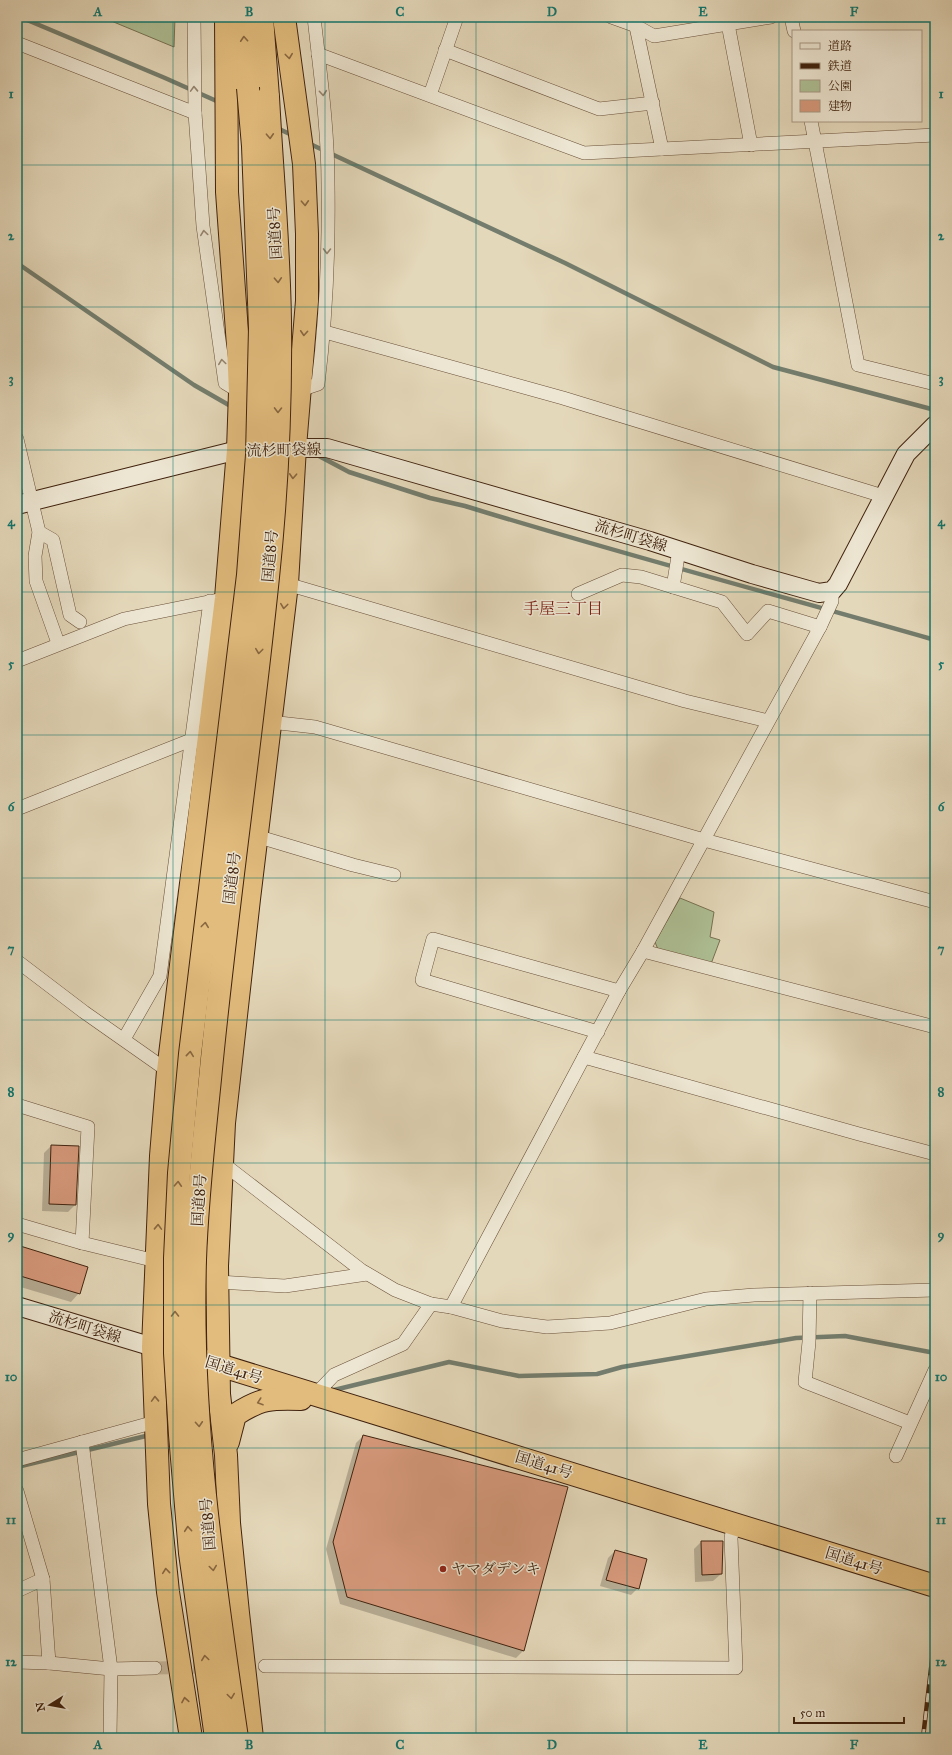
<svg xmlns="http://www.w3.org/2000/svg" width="952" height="1755" font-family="'IM FELL Great Primer','Noto Serif JP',serif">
  <rect width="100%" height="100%" fill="#e4d8ba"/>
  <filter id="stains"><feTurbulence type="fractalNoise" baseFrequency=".005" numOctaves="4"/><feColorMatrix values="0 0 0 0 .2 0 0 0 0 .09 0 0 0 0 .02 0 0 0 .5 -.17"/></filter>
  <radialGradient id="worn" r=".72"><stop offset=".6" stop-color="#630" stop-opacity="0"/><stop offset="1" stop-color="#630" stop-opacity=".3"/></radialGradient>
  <!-- green -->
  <g fill="#aec095" stroke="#777152">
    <polygon points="105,17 175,17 174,47 104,18"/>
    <polygon points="680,898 714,912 710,937 720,940 711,964 659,952 655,942"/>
  </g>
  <!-- shadow -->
  <g fill="#0003">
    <polygon points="51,1146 78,1147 75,1205 68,1212 42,1211 44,1153"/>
    <polygon points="17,1247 79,1293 71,1302 17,1286"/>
    <polygon points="363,1436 567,1488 523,1651 516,1658 340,1604 326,1549 356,1443"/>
    <polygon points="701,1542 721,1574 713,1581 695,1582 694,1549"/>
    <polygon points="615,1551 638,1588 631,1595 600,1586 608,1558"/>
  </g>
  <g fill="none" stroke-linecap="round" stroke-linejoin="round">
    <!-- stream -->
    <g stroke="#747d6d" stroke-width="4.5">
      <polyline points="20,17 165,78 221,103"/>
      <polyline points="277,128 294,136"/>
      <polyline points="308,143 565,263 773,367 935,410"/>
      <polyline points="17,263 194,385 234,408"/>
      <path d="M317,455l32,17 81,26 35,8c156,48 313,89 470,134"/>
      <polyline points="330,1391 449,1362 519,1376 597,1374 622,1367 796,1338 845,1336 935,1353"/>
      <polyline points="17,1467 150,1435"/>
    </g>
  </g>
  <!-- building -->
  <g fill="#d6997b" stroke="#40220e">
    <polygon points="51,1145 79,1146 76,1205 49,1204"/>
    <polygon points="17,1245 88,1267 80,1294 17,1275"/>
    <polygon points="363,1435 568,1487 524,1651 347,1597 333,1542"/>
    <polygon points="701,1541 723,1541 722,1574 702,1575"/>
    <polygon points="615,1550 647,1559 639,1589 606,1580"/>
  </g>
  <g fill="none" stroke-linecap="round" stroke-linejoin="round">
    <!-- street-tunnel -->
    <polyline stroke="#c3b498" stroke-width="13" stroke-dasharray="13 6" stroke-linecap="butt" points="155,1668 212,1667"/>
    <!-- street casing -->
    <g stroke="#695039" stroke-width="14">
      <g id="street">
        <polyline points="194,17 195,113 203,226 225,383 240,392"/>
        <polyline points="611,17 636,26 654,36 771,17"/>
        <polyline points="791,17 794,31"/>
        <polyline points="635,22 662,149"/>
        <polyline points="728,24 751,145"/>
        <polyline points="17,43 195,113"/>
        <polyline points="445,50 599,109 653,103"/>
        <polyline points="318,54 584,153 935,135"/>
        <polyline points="430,95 457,17"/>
        <polyline points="811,121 858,365 935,384"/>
        <polyline points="325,332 563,398 883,496"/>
        <path d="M300,390l18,-6c8,-66 11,-133 10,-200 0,-56 -8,-112 -14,-167"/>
        <polyline points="17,439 39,532 35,556 36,581 58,643"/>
        <polyline points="39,532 53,540 70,615 80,622"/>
        <polyline points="287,584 685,701 768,721"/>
        <polyline points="673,587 679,550"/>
        <polyline points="578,594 622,575 641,577 722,602 747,634 768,611 820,627"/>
        <polyline points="17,661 124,619 218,600"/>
        <polyline points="270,722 315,727 704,840 935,902"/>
        <polyline points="17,809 191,740 198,739"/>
        <polyline points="256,836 353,865 394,875"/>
        <polyline points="643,951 935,1027"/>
        <polyline points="17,961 84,1012 168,1071"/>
        <polyline points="598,1032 422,980 433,939 619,991"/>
        <polyline points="124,1039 160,976 210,601"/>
        <polyline points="584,1057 859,1134 935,1154"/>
        <polyline points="17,1105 88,1127 82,1243"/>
        <polyline points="221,1162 361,1270 395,1290 431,1304 451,1307 502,1321 547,1327 610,1323 706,1299 754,1295 935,1290"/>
        <polyline points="17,1224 82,1243 156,1261"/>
        <polyline points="218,1282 285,1286 367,1274"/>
        <polyline points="810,1293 809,1342 805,1382 910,1423"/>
        <polyline points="451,1307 619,991 643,951 820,627 832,601 832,591"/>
        <polyline points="314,1396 334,1375 403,1344 431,1304"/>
        <polyline points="82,1442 111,1669 110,1738"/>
        <polyline points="896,1456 935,1370"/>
        <polyline points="17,1460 155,1422"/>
        <polyline points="17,1491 43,1579 49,1663"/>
        <polyline points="17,1591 43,1579"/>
        <polyline points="17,1662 49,1663 111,1669 155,1668"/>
        <polyline points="265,1666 736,1668 731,1538 734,1523"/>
      </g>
    </g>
    <!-- secondary casing -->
    <g stroke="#40220e" stroke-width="20">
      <g id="secondary">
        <polyline points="282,448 327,448 650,541 752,574 819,593 832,591 838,584 906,454 935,425"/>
        <polyline points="17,505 238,450 251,450"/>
        <polyline points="17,1306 153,1347"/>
      </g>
    </g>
    <!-- highway casing -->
    <g stroke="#40220e" stroke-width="24">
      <g id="highway">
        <polyline points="243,17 248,88"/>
        <polyline points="262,17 268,97"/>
        <polyline points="206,1361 935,1586"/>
        <path d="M228,1442l7,-27c26,-17 36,-17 66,-16"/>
        <polyline points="191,1738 168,1592 159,1504 153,1347 161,1156 168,1071 226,598 238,450 240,392 238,346 227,192 226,17"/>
        <polyline points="252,1738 238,1613 229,1523 226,1455 219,1394 217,1266 224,1123 249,899 287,584 295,447 307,301 307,234 304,164 284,17"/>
      </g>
    </g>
    <!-- street -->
    <use href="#street" stroke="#ede6d2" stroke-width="13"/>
    <!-- secondary -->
    <use href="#secondary" stroke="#ede6d2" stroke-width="18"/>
    <!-- highway -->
    <use href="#highway" stroke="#e2bc7d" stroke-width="22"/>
    <!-- rail casing -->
    <g stroke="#40220e" stroke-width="4.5">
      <g id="rail">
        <polyline points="923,1738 935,1634"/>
        <polyline points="934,1738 935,1728"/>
      </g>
    </g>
    <!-- rail -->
    <use href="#rail" stroke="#ede6d2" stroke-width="3" stroke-dasharray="9" stroke-linecap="butt"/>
    <!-- highway-bridge casing -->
    <g stroke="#40220e" stroke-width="24" stroke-linecap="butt">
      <g id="highway-bridge">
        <polyline points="216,1738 190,1553 180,1435 175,1353 175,1258 179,1173 190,1054 248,575 257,455 260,328 253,146 248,88"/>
        <path d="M237,1738c-23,-158 -47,-317 -42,-478 2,-61 9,-121 15,-181 16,-168 41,-335 58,-502 9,-85 13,-171 12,-256 -1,-75 -8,-149 -12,-224"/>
      </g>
    </g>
    <!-- highway-bridge -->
    <use href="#highway-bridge" stroke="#e2bc7d" stroke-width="22"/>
  </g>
  <!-- one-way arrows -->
  <defs><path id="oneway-chevron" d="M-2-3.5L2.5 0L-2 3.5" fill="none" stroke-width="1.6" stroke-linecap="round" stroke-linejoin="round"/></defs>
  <g stroke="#896740">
    <use href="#oneway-chevron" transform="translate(244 39) rotate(-94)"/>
    <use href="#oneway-chevron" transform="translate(289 56) rotate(83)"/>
    <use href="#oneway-chevron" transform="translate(270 136) rotate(87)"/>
    <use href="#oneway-chevron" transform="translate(305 203) rotate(87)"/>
    <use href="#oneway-chevron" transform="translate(278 280) rotate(87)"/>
    <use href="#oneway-chevron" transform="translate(304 333) rotate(94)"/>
    <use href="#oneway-chevron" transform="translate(278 410) rotate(91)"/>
    <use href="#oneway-chevron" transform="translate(293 476) rotate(93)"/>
    <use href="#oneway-chevron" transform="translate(284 606) rotate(97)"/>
    <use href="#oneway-chevron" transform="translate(259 651) rotate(97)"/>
    <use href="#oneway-chevron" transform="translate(205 925) rotate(-83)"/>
    <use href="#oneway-chevron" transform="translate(190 1054) rotate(-84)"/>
    <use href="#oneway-chevron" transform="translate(178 1184) rotate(-87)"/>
    <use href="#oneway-chevron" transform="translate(158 1227) rotate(-88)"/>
    <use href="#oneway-chevron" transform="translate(175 1314) rotate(-90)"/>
    <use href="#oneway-chevron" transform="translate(155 1399) rotate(-92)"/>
    <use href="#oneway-chevron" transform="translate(260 1402) rotate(161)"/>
    <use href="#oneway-chevron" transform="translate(199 1424) rotate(86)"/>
    <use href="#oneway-chevron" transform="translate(188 1529) rotate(-95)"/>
    <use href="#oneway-chevron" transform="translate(213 1568) rotate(82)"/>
    <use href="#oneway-chevron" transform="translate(166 1571) rotate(-96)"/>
    <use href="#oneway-chevron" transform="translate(205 1658) rotate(-98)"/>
    <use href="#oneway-chevron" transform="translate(231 1696) rotate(82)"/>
    <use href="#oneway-chevron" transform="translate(185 1700) rotate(-100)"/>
  </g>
  <g stroke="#968470">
    <use href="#oneway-chevron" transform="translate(194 89) rotate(-92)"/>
    <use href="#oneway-chevron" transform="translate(323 93) rotate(85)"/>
    <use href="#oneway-chevron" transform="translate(204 233) rotate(-98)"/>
    <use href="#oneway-chevron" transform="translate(327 251) rotate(91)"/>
    <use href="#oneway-chevron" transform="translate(222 362) rotate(-98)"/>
  </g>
  <!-- grid -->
  <path fill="none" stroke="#0f766e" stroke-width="1" stroke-opacity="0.55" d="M173,17v1721M325,17v1721M476,17v1721M627,17v1721M779,17v1721M17,165h918M17,307h918M17,450h918M17,592h918M17,735h918M17,878h918M17,1020h918M17,1163h918M17,1305h918M17,1448h918M17,1590h918"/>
  <!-- markers -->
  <circle fill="#8f2418" stroke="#ede6d2" stroke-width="1.5" cx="443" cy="1569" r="4"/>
  <g text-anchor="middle" stroke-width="3" stroke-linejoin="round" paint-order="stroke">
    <!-- street labels -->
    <g font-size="15" fill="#40220e" stroke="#ede6d2">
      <text transform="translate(275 233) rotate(-93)" y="5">国道8号</text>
      <text transform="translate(284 450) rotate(-1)" y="5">流杉町袋線</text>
      <text transform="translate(631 536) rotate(17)" y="5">流杉町袋線</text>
      <text transform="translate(270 556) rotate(-85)" y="5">国道8号</text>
      <text transform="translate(232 878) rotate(-83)" y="5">国道8号</text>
      <text transform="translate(199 1200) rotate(-86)" y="5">国道8号</text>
      <text transform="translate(85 1327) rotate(17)" y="5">流杉町袋線</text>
      <text transform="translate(234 1370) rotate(17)" y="5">国道41号</text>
      <text transform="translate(544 1465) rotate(17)" y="5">国道41号</text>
      <text transform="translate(208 1524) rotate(-95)" y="5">国道8号</text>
      <text transform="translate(854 1561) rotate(17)" y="5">国道41号</text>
    </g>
    <!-- poi labels -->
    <g font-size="15" fill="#40220e" stroke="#ede6d2" text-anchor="start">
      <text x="451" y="1574">ヤマダデンキ</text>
    </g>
    <!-- neighbourhood labels -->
    <g font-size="16" fill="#7a1f14" stroke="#ede6d2">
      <text x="563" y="614">手屋三丁目</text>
    </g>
  </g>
  <!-- margin -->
  <rect width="952" height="1755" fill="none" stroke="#e4d8ba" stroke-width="44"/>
  <!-- legend -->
  <rect x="792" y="30" width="130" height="92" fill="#ede6d2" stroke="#a89884"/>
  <rect x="800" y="43" width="20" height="6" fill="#ede6d2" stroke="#a89884"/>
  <text x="828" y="50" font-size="12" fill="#40220e">道路</text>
  <rect x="800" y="63" width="20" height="6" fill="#40220e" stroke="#a89884"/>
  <text x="828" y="70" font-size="12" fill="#40220e">鉄道</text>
  <rect x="800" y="80" width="20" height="12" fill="#aec095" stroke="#a89884"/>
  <text x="828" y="90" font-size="12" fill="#40220e">公園</text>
  <rect x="800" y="100" width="20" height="12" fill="#d6997b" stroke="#a89884"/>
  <text x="828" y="110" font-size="12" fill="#40220e">建物</text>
  <!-- north arrow -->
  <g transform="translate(50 1705) rotate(259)" stroke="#ede6d2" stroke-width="3" paint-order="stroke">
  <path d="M0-3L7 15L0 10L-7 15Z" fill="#40220e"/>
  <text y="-6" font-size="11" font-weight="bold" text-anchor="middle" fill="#40220e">N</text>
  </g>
  <!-- scale -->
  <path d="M794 1717v6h110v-6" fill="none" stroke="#40220e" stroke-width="2"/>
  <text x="800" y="1717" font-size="12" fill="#40220e" stroke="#ede6d2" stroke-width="3" paint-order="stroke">50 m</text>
  <rect x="22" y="22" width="908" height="1711" fill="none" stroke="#0f766e" stroke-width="1.5"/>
  <g font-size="13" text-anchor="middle" font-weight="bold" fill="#0f766e">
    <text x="98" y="16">A</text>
    <text x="249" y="16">B</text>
    <text x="400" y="16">C</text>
    <text x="552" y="16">D</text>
    <text x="703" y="16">E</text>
    <text x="854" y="16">F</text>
    <text x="11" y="98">1</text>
    <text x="941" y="98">1</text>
    <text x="11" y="240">2</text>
    <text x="941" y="240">2</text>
    <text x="11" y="383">3</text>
    <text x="941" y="383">3</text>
    <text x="11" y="526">4</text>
    <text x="941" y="526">4</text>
    <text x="11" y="668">5</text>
    <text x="941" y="668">5</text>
    <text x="11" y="811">6</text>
    <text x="941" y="811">6</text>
    <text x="11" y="953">7</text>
    <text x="941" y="953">7</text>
    <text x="11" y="1096">8</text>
    <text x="941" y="1096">8</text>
    <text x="11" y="1239">9</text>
    <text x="941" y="1239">9</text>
    <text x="11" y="1381">10</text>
    <text x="941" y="1381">10</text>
    <text x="11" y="1524">11</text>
    <text x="941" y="1524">11</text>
    <text x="11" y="1666">12</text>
    <text x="941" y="1666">12</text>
    <text x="98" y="1749">A</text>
    <text x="249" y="1749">B</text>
    <text x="400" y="1749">C</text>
    <text x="552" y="1749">D</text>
    <text x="703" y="1749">E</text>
    <text x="854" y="1749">F</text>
  </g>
  <rect width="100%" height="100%" filter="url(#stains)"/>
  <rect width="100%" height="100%" fill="url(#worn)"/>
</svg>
